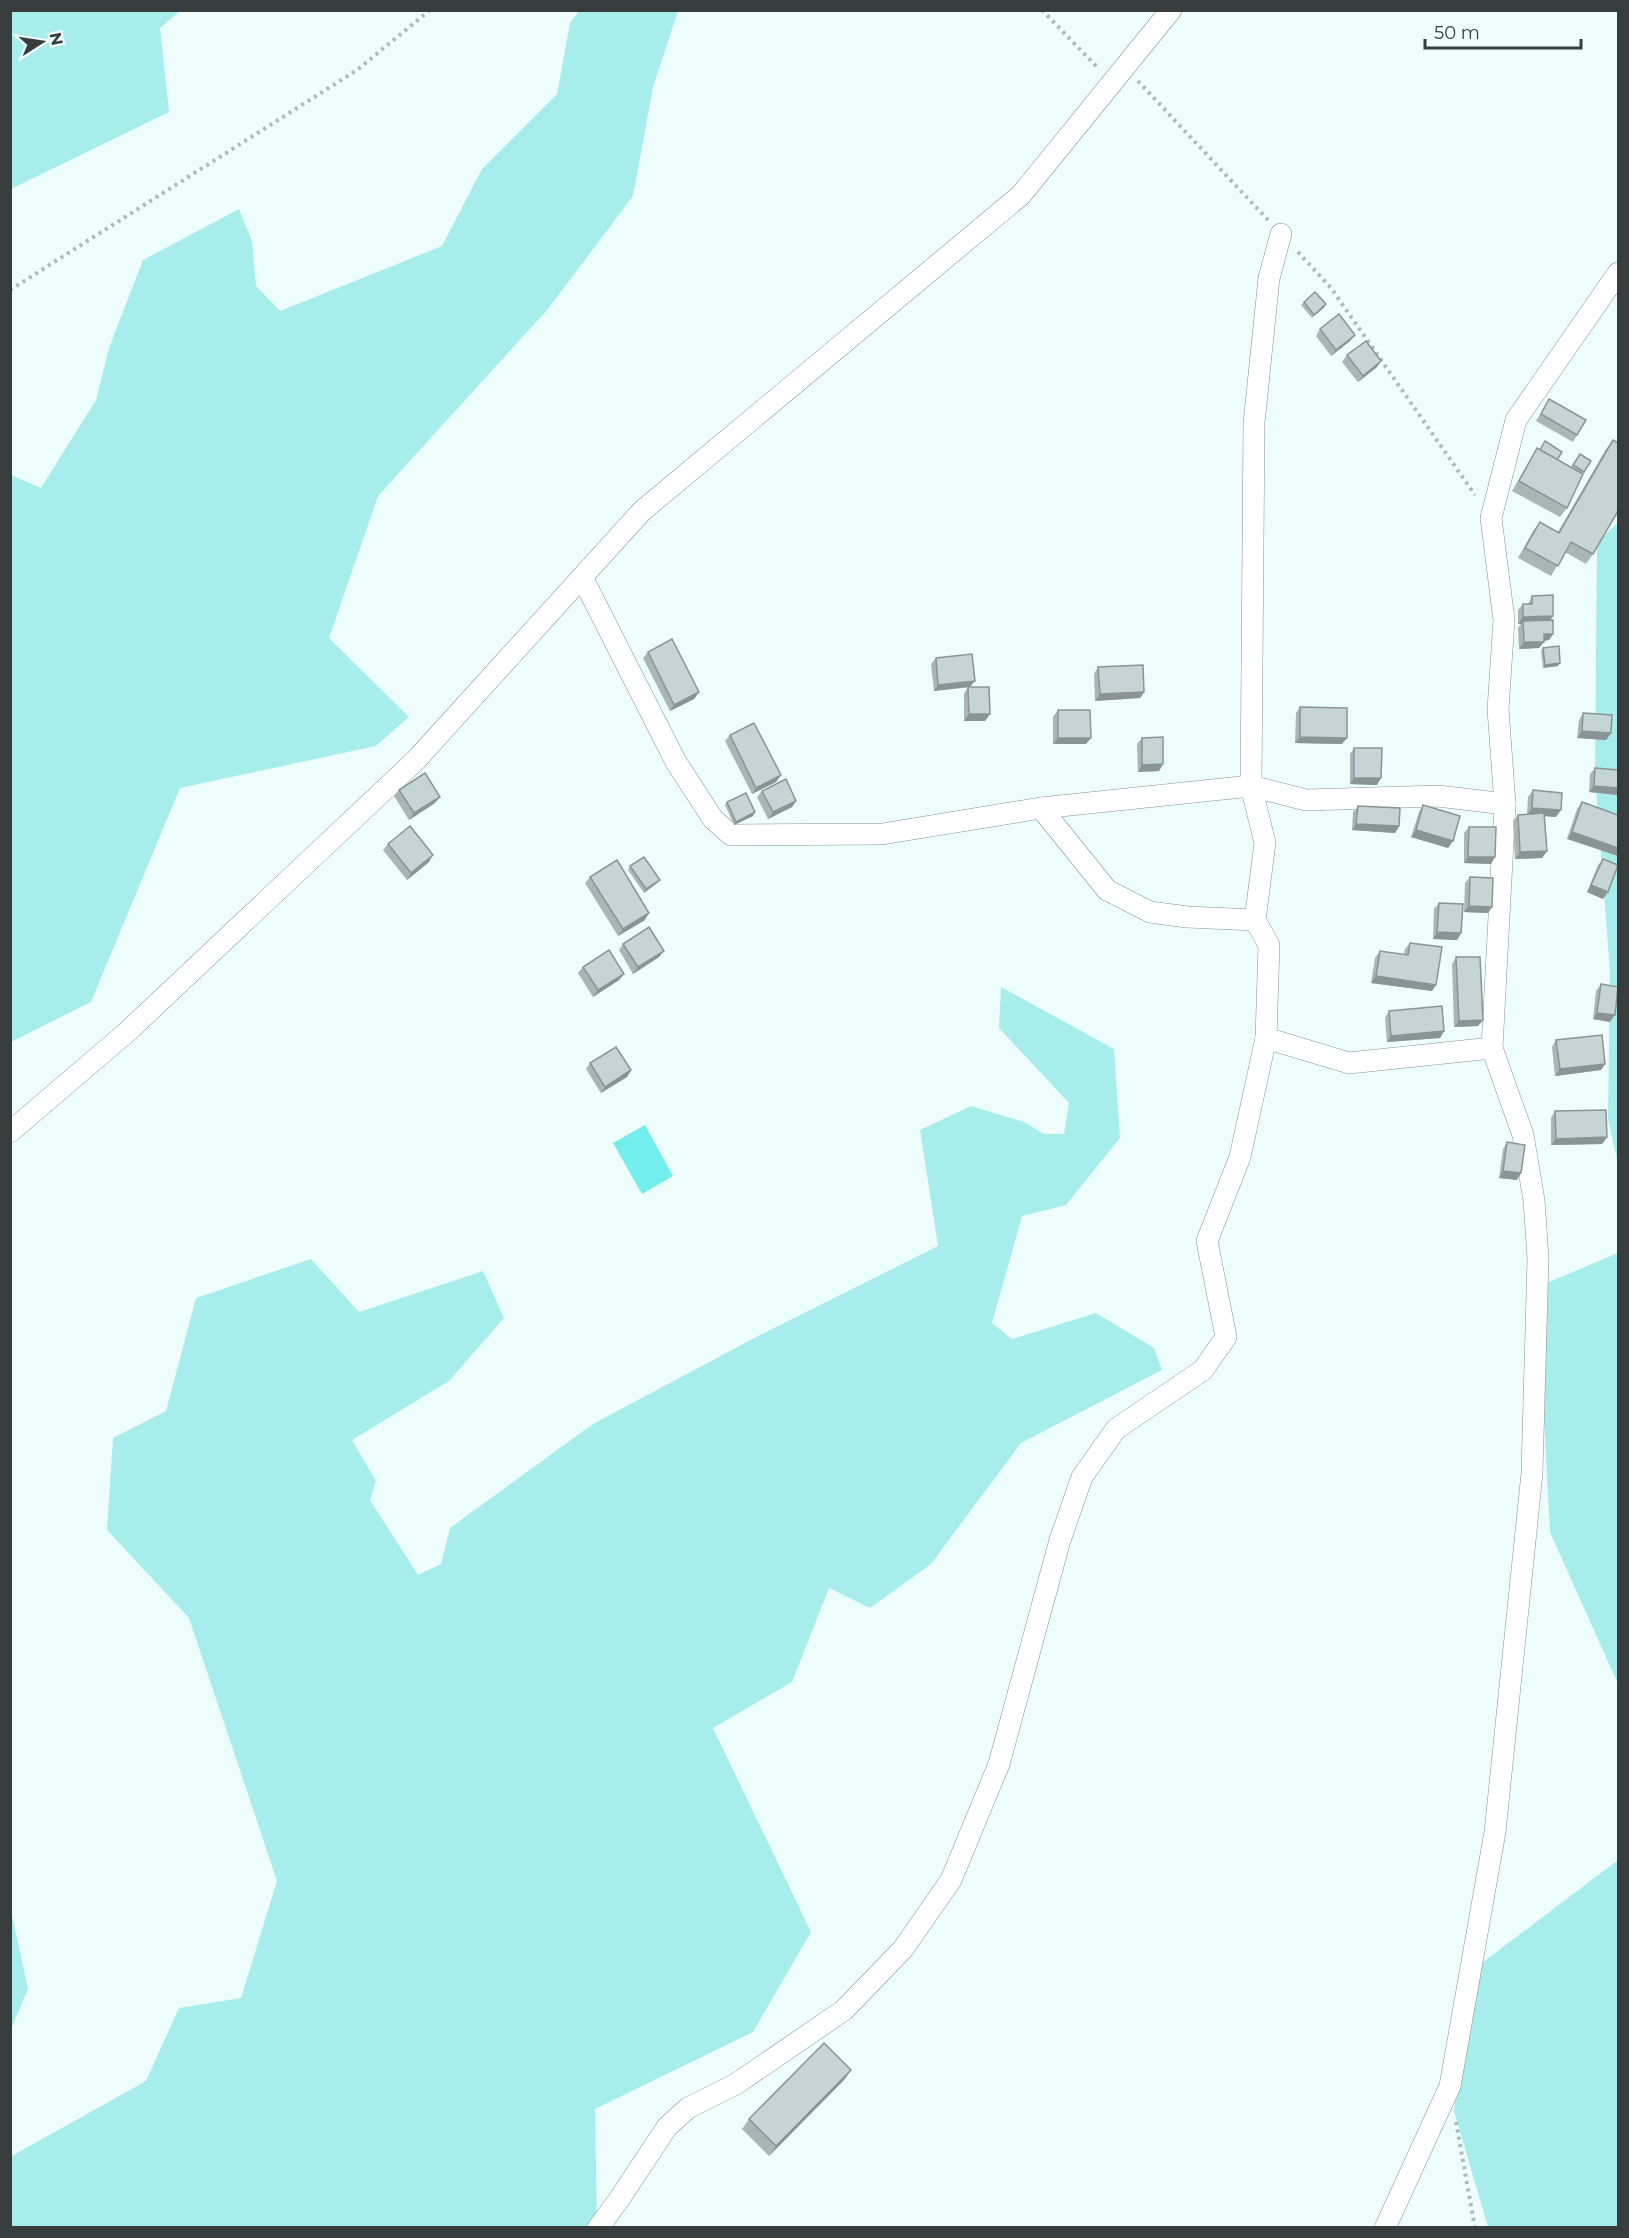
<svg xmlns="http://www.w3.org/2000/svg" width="1629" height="2238" font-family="Montserrat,sans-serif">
  <rect width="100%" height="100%" fill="#edfdfc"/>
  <!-- green -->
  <g fill="#a7edeb">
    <polygon points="11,10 180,11 160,28 169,112 11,189"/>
    <polygon points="580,10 678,11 653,87 633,196 548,309 378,496 329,638 409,717 376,746 180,788 91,1002 11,1042 11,475 41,488 96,400 109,348 143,260 239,209 252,241 256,286 280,311 442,246 482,169 557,94 570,23"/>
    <polygon points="1618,522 1618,1164 1608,1119 1610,971 1595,776 1597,543"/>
    <polygon points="1001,987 1114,1049 1120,1138 1066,1205 1022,1216 992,1323 1012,1339 1096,1313 1154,1348 1162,1370 1021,1443 931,1564 870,1608 829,1588 792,1682 713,1728 811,1932 753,2032 595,2109 597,2227 11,2227 10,2157 146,2081 179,2008 241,1998 277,1881 189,1618 107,1530 113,1438 166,1411 196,1298 311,1259 359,1312 483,1271 504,1318 449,1381 352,1440 376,1481 370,1500 418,1575 441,1564 450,1528 593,1424 760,1335 938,1246 920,1130 971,1106 1024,1122 1044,1134 1064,1134 1069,1103 999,1028"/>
    <polygon points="1618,1253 1618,1684 1550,1532 1537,1287"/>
    <polygon points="1618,1860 1618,2227 1488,2227 1454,2111 1470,1972"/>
    <polygon points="10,1906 28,1989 11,2029 10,2029"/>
  </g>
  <!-- water -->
  <polygon fill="#72efed" points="645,1125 673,1176 642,1194 613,1143"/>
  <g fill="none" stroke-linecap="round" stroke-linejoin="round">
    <!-- minor casing -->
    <g stroke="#859393" stroke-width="22">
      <g id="minor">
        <polyline points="582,577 676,762 713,819 731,835 882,834 1041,808 1251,786 1306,800 1438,796 1505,804"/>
        <polyline points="1041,808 1107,890 1150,912 1187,917 1255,920"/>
        <polyline points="1266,1038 1349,1063 1492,1048"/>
        <polyline points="10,1132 126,1033 416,760 642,511 1021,195 1171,10"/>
        <polyline points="598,2228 618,2201 667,2127 688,2108 736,2084 844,2010 903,1949 951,1880 999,1764 1060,1540 1082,1477 1116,1429 1203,1370 1226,1337 1207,1241 1240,1157 1266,1038 1269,945 1255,920 1265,843 1251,786 1254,423 1269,278 1281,234"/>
        <polyline points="1385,2228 1450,2086 1495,1832 1532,1473 1538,1258 1534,1200 1523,1135 1492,1048 1505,804 1498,709 1504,620 1491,518 1516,420 1618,273"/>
      </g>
    </g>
    <!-- path -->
    <g stroke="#adb9b9" stroke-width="4" stroke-dasharray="3 4.5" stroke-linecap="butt">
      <polyline points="1042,10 1098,68"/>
      <polyline points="1138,81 1268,220"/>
      <polyline points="1298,252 1331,288 1475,495"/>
      <polyline points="10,290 357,70 430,10"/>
      <polyline points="1456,2122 1475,2228"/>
    </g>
    <!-- minor -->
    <use href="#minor" stroke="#fff" stroke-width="21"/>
  </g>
  <!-- wall -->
  <g fill="#a9b6b6">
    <polygon points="1304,302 1326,304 1324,308 1312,318 1301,305"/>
    <polygon points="1320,329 1355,335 1350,341 1331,356 1316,336"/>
    <polygon points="1347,355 1377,367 1358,382 1342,362"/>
    <polygon points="1549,399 1577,435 1573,442 1536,421"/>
    <polygon points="1613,440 1593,554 1586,564 1565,552 1551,576 1518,558 1533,531 1540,522 1558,532 1606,449"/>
    <polygon points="1537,448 1571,467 1580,454 1591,461 1583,474 1567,508 1560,517 1512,491 1531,458"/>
    <polygon points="1532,596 1550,620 1553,634 1549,640 1544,641 1539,648 1519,649 1518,628 1521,624 1518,624 1518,610 1523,604 1528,604"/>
    <polygon points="1543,648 1558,666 1543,668 1541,651"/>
    <polygon points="648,652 699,692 694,699 670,711 643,658"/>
    <polygon points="936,658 970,687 990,714 985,721 964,721 964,694 968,687 934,691 931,664"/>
    <polygon points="1098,667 1144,692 1140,698 1095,701 1094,674"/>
    <polygon points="1300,707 1347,738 1342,744 1295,743 1296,713"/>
    <polygon points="1058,710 1091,738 1086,744 1053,744 1053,717"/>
    <polygon points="1583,713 1611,733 1606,740 1577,738 1579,720"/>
    <polygon points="730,735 781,775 776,782 752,794 725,741"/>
    <polygon points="1142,738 1163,764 1159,771 1138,772 1137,744"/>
    <polygon points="1354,748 1377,785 1350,784 1350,754"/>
    <polygon points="1595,768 1618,795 1589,792 1590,774"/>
    <polygon points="399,790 435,803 409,820 394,796"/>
    <polygon points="1533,790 1556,817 1545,816 1547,851 1542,858 1515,859 1513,821 1518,815 1527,814 1528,797"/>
    <polygon points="762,791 796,801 792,807 768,819 757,797"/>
    <polygon points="727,802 753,816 734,825 725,805"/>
    <polygon points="1582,802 1618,815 1567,839 1577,809"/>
    <polygon points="1423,805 1453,841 1448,848 1411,837 1419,812"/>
    <polygon points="1358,806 1399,826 1395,833 1352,830 1353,812"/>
    <polygon points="1469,827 1491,864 1464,863 1464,833"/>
    <polygon points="388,844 429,862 407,880 383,850"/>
    <polygon points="1603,859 1603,899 1587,892 1598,865"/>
    <polygon points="630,866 660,880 657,883 644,893 628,870"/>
    <polygon points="590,877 645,920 618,936 585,883"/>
    <polygon points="1470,877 1488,913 1464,912 1465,883"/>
    <polygon points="1439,903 1461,933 1457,940 1433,939 1434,909"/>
    <polygon points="1410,943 1432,991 1371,983 1375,958 1380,951 1404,955 1405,949"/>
    <polygon points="623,944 659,957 633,974 619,950"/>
    <polygon points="1456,957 1483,1020 1478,1026 1454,1027 1452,964"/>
    <polygon points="583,967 624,974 619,980 593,997 578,973"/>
    <polygon points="1601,984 1610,1022 1593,1019 1596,991"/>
    <polygon points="1389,1011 1444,1031 1440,1038 1387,1042 1385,1018"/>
    <polygon points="1556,1040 1605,1064 1601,1070 1555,1076 1552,1047"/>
    <polygon points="590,1063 631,1070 627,1077 601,1093 586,1069"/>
    <polygon points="1555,1111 1607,1137 1602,1144 1551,1145 1551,1118"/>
    <polygon points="1507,1142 1517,1180 1499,1178 1503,1149"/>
    <polygon points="851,2070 844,2080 769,2156 742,2129 749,2119"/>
  </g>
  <!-- shaded-wall -->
  <g fill="#8a9494">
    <polygon points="1355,335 1350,341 1331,356 1336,350"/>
    <polygon points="1381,361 1377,367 1358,382 1363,376"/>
    <polygon points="1553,616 1548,623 1523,621 1521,624 1518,624 1523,617"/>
    <polygon points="1544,634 1553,634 1549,640 1539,641"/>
    <polygon points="1524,642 1544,642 1539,648 1519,649"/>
    <polygon points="1560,663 1558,666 1543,668 1545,665"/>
    <polygon points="975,681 970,687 934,691 938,685"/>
    <polygon points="699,692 694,699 670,711 674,705"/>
    <polygon points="1144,692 1140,698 1095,701 1100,694"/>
    <polygon points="969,714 990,714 985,721 964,721"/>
    <polygon points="1582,731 1611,733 1606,740 1577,738"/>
    <polygon points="1300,737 1347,738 1342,744 1295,743"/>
    <polygon points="1058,738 1091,738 1086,744 1053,744"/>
    <polygon points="1163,764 1159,771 1138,772 1142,765"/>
    <polygon points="781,775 776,782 752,794 756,788"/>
    <polygon points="1354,778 1381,778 1377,785 1350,784"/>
    <polygon points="1594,786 1618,788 1618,795 1589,792"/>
    <polygon points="440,797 435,803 409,820 414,813"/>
    <polygon points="796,801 792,807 768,819 773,812"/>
    <polygon points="1532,808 1561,810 1556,817 1527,815"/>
    <polygon points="755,812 753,816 734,825 736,822"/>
    <polygon points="1356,824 1399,826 1395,833 1352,830"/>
    <polygon points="1416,830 1453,841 1448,848 1411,837"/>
    <polygon points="1572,832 1618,848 1618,856 1567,839"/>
    <polygon points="1547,851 1542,858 1515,859 1520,852"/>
    <polygon points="433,855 429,862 407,880 411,873"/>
    <polygon points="1468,857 1495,857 1491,864 1464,863"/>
    <polygon points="660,880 657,883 644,893 646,889"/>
    <polygon points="1591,885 1608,892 1603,899 1587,892"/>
    <polygon points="1469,906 1492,907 1488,913 1464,912"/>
    <polygon points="649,913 645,920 618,936 623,929"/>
    <polygon points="1437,932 1461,933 1457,940 1433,939"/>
    <polygon points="664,951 659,957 633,974 638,967"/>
    <polygon points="624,974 619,980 593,997 598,990"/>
    <polygon points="1376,976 1436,985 1432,991 1371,983"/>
    <polygon points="1597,1013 1615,1015 1610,1022 1593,1019"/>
    <polygon points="1483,1020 1478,1026 1454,1027 1459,1021"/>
    <polygon points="1444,1031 1440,1038 1387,1042 1391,1036"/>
    <polygon points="1605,1064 1601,1070 1555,1076 1560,1069"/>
    <polygon points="631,1070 627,1077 601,1093 605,1087"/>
    <polygon points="1607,1137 1602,1144 1551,1145 1556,1139"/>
    <polygon points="1503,1171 1521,1173 1517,1180 1499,1178"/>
    <polygon points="851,2070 844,2080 769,2156 776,2146"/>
  </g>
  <!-- building -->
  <g fill="#c5d4d4" stroke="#8a9494" stroke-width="1.5">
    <polygon points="1315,292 1326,304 1314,315 1304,302"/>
    <polygon points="1339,314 1355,335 1336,350 1320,329"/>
    <polygon points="1366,341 1381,361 1363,376 1347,355"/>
    <polygon points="1549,399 1586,420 1577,435 1541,414"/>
    <polygon points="1613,440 1618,443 1618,511 1593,554 1571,542 1558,566 1525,548 1540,522 1559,533"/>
    <polygon points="1545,441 1562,452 1557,460 1540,450"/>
    <polygon points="1537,448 1583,474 1567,508 1519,481"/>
    <polygon points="1580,454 1591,461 1584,472 1573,465"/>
    <polygon points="1553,595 1553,616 1523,617 1523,604 1532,604 1532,596"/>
    <polygon points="1553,620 1553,634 1544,634 1544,642 1524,642 1523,621"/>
    <polygon points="672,639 699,692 674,705 648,652"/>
    <polygon points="1559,646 1560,663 1545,665 1543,648"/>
    <polygon points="972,654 975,681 938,685 936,658"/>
    <polygon points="1143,665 1144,692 1100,694 1098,667"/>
    <polygon points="968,687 989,687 990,714 969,714"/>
    <polygon points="1300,707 1347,708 1347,738 1300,737"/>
    <polygon points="1058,710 1090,710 1091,738 1058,738"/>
    <polygon points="1583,713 1612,715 1611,733 1582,731"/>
    <polygon points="754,723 781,775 756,788 730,735"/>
    <polygon points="1163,737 1163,764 1142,765 1142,738"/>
    <polygon points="1354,748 1382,748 1381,778 1354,778"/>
    <polygon points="1595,768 1618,770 1618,788 1594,786"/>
    <polygon points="425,773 440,797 414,813 399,790"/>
    <polygon points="786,779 796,801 773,812 762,791"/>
    <polygon points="1533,790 1562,793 1561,810 1532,808"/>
    <polygon points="746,793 755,812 736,822 727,802"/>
    <polygon points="1582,802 1618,815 1618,848 1572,832"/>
    <polygon points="1423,805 1460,816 1453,841 1416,830"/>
    <polygon points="1358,806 1400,808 1399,826 1356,824"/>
    <polygon points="1544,813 1547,851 1520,852 1518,815"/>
    <polygon points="410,826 433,855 411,873 388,844"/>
    <polygon points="1469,827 1496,827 1495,857 1468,857"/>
    <polygon points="644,857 660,880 646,889 630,866"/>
    <polygon points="1603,859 1618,865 1608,892 1591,885"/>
    <polygon points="617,860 649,913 623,929 590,877"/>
    <polygon points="1470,877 1493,878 1492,907 1469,906"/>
    <polygon points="1439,903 1463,904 1461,933 1437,932"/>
    <polygon points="649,927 664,951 638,967 623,944"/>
    <polygon points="1410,943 1442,947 1436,985 1376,976 1380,951 1408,955"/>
    <polygon points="609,950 624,974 598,990 583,967"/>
    <polygon points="1456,957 1480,957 1483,1020 1459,1021"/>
    <polygon points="1601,984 1618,987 1615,1015 1597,1013"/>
    <polygon points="1442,1006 1444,1031 1391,1036 1389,1011"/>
    <polygon points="1602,1035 1605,1064 1560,1069 1556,1040"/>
    <polygon points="616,1047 631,1070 605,1087 590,1063"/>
    <polygon points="1606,1110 1607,1137 1556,1139 1555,1111"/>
    <polygon points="1507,1142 1525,1145 1521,1173 1503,1171"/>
    <polygon points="824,2043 851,2070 776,2146 749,2119"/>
  </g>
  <!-- border -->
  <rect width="1629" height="2238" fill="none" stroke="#373d3d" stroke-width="24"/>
  <!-- north arrow -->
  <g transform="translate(42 42) rotate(78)" stroke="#edfdfc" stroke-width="4.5" paint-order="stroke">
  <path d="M0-4.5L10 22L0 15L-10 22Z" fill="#373d3d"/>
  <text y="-9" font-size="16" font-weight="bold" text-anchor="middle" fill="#373d3d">N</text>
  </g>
  <!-- scale -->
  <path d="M1425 39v9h156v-9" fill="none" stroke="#373d3d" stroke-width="3"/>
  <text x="1434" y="39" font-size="18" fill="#373d3d" stroke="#edfdfc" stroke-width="4.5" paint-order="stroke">50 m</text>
</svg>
